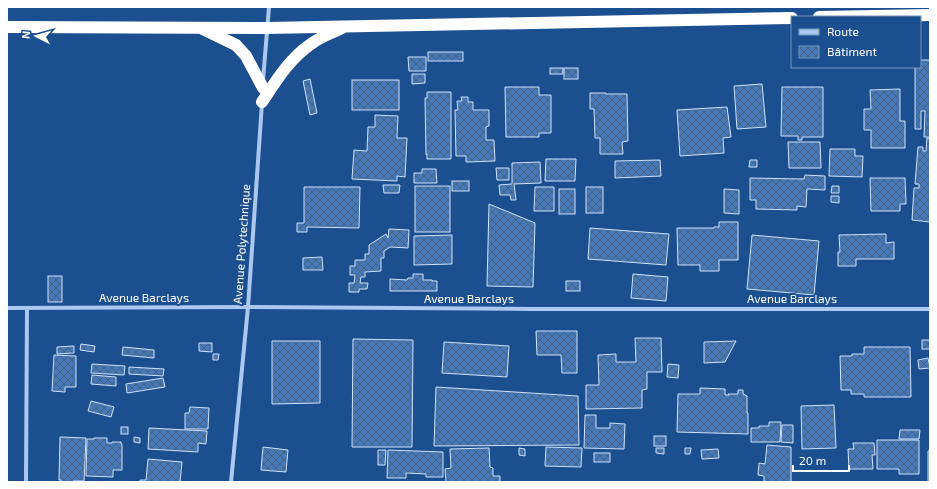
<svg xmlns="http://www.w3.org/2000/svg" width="937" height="489" font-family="'Exo 2',sans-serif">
  <defs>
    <pattern id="building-cross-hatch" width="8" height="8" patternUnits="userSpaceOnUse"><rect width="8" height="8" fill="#4478b7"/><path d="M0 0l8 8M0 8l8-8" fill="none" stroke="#486282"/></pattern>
  </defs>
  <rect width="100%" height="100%" fill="#1b4f8f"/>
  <!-- building -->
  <g fill="url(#building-cross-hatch)" stroke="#cfe3fa">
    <rect x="428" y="52" width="35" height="9"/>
    <polygon points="408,57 426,57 426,71 409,71"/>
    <polygon points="920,60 930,60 930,137 924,137 925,111 921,111 921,129 915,129 915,67 920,67"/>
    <rect x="550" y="68" width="13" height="6"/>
    <rect x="564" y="68" width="14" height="11"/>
    <polygon points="412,74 425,74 425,83 412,84"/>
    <polygon points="310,79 317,113 310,115 303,81"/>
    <rect x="352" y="80" width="47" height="30"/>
    <polygon points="762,84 766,127 737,129 734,86"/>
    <polygon points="505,87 539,87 539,95 551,95 551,133 539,133 539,137 506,137"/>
    <polygon points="782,87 823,87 823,137 802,137 802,140 798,140 798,136 781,136"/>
    <polygon points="900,89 900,121 905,121 905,148 871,148 871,130 864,130 864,109 871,109 870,90"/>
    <polygon points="427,92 451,92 451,159 427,159 427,154 426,155 425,98 427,98"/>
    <polygon points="590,93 606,93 606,94 627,94 628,141 622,142 623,154 600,154 600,138 595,138 594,109 590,109"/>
    <polygon points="461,97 468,97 468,102 473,102 473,110 489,110 489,126 486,127 486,140 494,140 495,161 466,162 466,156 456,156 455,110 458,110 457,101 462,101"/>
    <polygon points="727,107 731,137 723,138 724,153 680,156 677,110"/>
    <polygon points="375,115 398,116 397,138 407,138 405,177 397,176 397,181 352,179 354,150 367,151 368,127 375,127"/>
    <polygon points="927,138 930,139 930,222 912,220 914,188 919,188 919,184 915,184 918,147 923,147 923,151 926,151"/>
    <polygon points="788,142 820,142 821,168 789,168"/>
    <polygon points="830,149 855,149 855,156 863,156 862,177 829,176"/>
    <polygon points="546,159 576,159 575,181 545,181"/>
    <polygon points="660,160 661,176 615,178 615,161"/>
    <polygon points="750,160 757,160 757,167 749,167"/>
    <polygon points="540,162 541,183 514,184 516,200 511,200 510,195 500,195 499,185 512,184 512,163"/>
    <polygon points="496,168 509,168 509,180 497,180"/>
    <polygon points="422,169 436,169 437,183 414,183 414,173 422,173"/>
    <polygon points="805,175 825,176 825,190 807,189 806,207 797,206 797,210 756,209 756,200 750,200 750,178 804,179"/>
    <polygon points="870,178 905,178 906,204 900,204 900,211 871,211"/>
    <rect x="452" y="181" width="17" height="10"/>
    <polygon points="383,185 400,185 399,193 384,193"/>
    <rect x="415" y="186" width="35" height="46"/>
    <polygon points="832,186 839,186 839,193 831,193"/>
    <polygon points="304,187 360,187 359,228 307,227 307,232 297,232 297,223 304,223"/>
    <polygon points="535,187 554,187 554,211 534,211"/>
    <rect x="586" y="187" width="17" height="26"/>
    <rect x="559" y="189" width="16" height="25"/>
    <polygon points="724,189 739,190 739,214 724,213"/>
    <polygon points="831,196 839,196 839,203 831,202"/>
    <polygon points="489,204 535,223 533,287 487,286"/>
    <polygon points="719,222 738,222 738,260 719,260 719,271 700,271 700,265 678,265 677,228 714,228 714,227 719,227"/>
    <polygon points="590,228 669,234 666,265 588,259"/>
    <polygon points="389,229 409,230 408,248 390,247 384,251 384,258 381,258 381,271 365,272 365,277 361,277 360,283 368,283 367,289 359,289 359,292 349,292 349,283 354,283 355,275 350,275 350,266 355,266 355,260 365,260 365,254 369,254 369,245 386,234 388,238"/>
    <polygon points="886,234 886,243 894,242 894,259 856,259 856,266 838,266 838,252 840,252 839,235"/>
    <polygon points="452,235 452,264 414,265 414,236"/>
    <polygon points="752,235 819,241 814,295 747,289"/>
    <polygon points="322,257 323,270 303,270 303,258"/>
    <polygon points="413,274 423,274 423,280 432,280 432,281 437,281 437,291 390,291 390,279 407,280 408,278 413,278"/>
    <polygon points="633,274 668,277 666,301 631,298"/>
    <rect x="48" y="276" width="14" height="26"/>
    <rect x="566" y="281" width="14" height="10"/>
    <polygon points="536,331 577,331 577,373 562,373 561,355 537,355"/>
    <polygon points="635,338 661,338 662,372 647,372 647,389 642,390 642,408 586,409 586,385 599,385 598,355 616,354 616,362 636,362"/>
    <polygon points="353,339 413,340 412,447 352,447"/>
    <rect x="922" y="340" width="8" height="9"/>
    <polygon points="272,341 320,341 320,403 272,404"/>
    <polygon points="736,341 725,362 704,363 704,342"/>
    <polygon points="444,342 509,346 507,377 442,373"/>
    <polygon points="199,343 212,343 212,352 199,351"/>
    <polygon points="81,344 95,346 94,352 80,350"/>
    <polygon points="74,346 74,353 57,354 57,347"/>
    <polygon points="123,347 154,350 154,358 122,355"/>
    <polygon points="864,347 910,347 911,397 864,397 864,394 851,394 851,390 841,390 840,356 852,356 852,354 864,354"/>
    <polygon points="213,354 219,354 218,360 213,360"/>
    <polygon points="54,355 76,356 76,387 65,387 65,392 52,391"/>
    <polygon points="928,358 930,368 919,369 918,360"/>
    <polygon points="92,364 125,366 124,375 91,373"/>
    <polygon points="668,364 679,365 678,378 667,377"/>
    <polygon points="129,367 164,369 163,376 129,374"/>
    <polygon points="92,375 116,377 116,386 91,384"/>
    <polygon points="163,378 165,387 127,393 126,384"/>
    <polygon points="436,387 578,396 579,445 434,446"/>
    <polygon points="700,388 725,389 725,395 729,395 728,394 738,394 738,390 743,390 743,394 747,396 747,413 748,413 748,434 677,432 678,394 700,394"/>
    <polygon points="91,401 114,407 111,417 88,411"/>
    <polygon points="834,405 836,448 802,449 801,406"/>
    <polygon points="190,407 209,408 208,429 185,429 185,413 189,413"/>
    <polygon points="585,415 596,415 596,428 610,428 610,423 625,424 624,449 584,448"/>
    <polygon points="769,422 781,422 780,442 751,442 751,428 759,428 759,426 769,426"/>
    <polygon points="782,425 793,425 793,443 781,442"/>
    <rect x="121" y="427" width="7" height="7"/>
    <polygon points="149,428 207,431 206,444 198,443 198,452 148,449"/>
    <polygon points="900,430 920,430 919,439 899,439"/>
    <rect x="654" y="436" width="12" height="10"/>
    <polygon points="60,437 86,438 84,481 73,481 73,482 61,482 61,480 59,480"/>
    <polygon points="134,437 140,438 140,443 134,442"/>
    <polygon points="94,438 107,438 107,443 112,443 112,442 121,442 121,444 122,444 122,470 113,470 113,477 86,476 87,439 94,439"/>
    <polygon points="877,440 919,440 919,474 899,474 899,469 877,469"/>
    <polygon points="853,443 874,443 875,455 872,455 873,469 849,469 848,449 854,449"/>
    <polygon points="767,445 791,447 791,482 764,482 764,476 758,475 759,463 765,464"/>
    <polygon points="263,447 288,450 286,472 261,470"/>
    <polygon points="546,447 582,448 581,467 545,466"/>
    <polygon points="489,448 490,467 493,468 493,476 500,476 500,482 446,482 445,469 451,468 450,449"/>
    <polygon points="519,448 525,449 525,456 519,455"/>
    <polygon points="656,448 664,448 664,454 656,453"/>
    <polygon points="685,448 691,448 690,454 685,454"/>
    <polygon points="718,449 719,458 702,459 701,450"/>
    <polygon points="378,450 386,450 385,465 378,465"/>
    <polygon points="388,450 443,452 443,477 426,477 426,474 406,473 406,478 387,478"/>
    <polygon points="930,450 930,482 928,482 928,451"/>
    <rect x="594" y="453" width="16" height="9"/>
    <polygon points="148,459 182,462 180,482 140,482 140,480 146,480"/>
  </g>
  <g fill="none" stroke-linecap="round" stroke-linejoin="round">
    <!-- street -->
    <g stroke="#a9c9ee" stroke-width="4">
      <polyline points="263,80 269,7"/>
      <polyline points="7,308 248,307 531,309 930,309"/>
      <polyline points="26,482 27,308"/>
      <polyline points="231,482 248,307 262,103"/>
    </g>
    <!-- highway -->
    <g stroke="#fff" stroke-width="12">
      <polyline points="819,17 930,15"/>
      <polyline points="7,27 267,28 792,18"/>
      <polyline points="203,29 236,45 246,56 263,88"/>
      <path d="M262,102c14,-21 28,-44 49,-58 9,-7 21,-11 31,-16"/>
    </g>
  </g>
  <g text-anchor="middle" stroke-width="4" stroke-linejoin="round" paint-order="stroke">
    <!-- street labels -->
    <g font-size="12" fill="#fff" stroke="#1b4f8f">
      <text transform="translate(242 244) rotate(-86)" y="4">Avenue Polytechnique</text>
      <text x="144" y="302">Avenue Barclays</text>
      <text x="469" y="303">Avenue Barclays</text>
      <text x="792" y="303">Avenue Barclays</text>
    </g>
  </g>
  <!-- border -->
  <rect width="937" height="489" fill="none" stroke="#ffffff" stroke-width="16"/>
  <!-- legend -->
  <rect x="791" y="16" width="130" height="52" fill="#1b4f8f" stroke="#7695bc"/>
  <rect x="799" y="29" width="20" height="6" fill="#a9c9ee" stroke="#7695bc"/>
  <text x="827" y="36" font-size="12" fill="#ffffff">Route</text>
  <rect x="799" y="46" width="20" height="12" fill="url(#building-cross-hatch)" stroke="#7695bc"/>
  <text x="827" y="56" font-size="12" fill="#ffffff">Bâtiment</text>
  <!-- north arrow -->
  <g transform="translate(36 36) rotate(276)" stroke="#1b4f8f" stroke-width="3" paint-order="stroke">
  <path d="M0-3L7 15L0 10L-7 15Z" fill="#ffffff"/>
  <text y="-6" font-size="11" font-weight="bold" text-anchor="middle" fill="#ffffff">N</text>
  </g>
  <!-- scale -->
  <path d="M793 465v6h56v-6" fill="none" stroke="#ffffff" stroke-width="2"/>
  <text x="799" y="465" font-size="12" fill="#ffffff" stroke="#1b4f8f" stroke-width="3" paint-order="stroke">20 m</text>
</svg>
